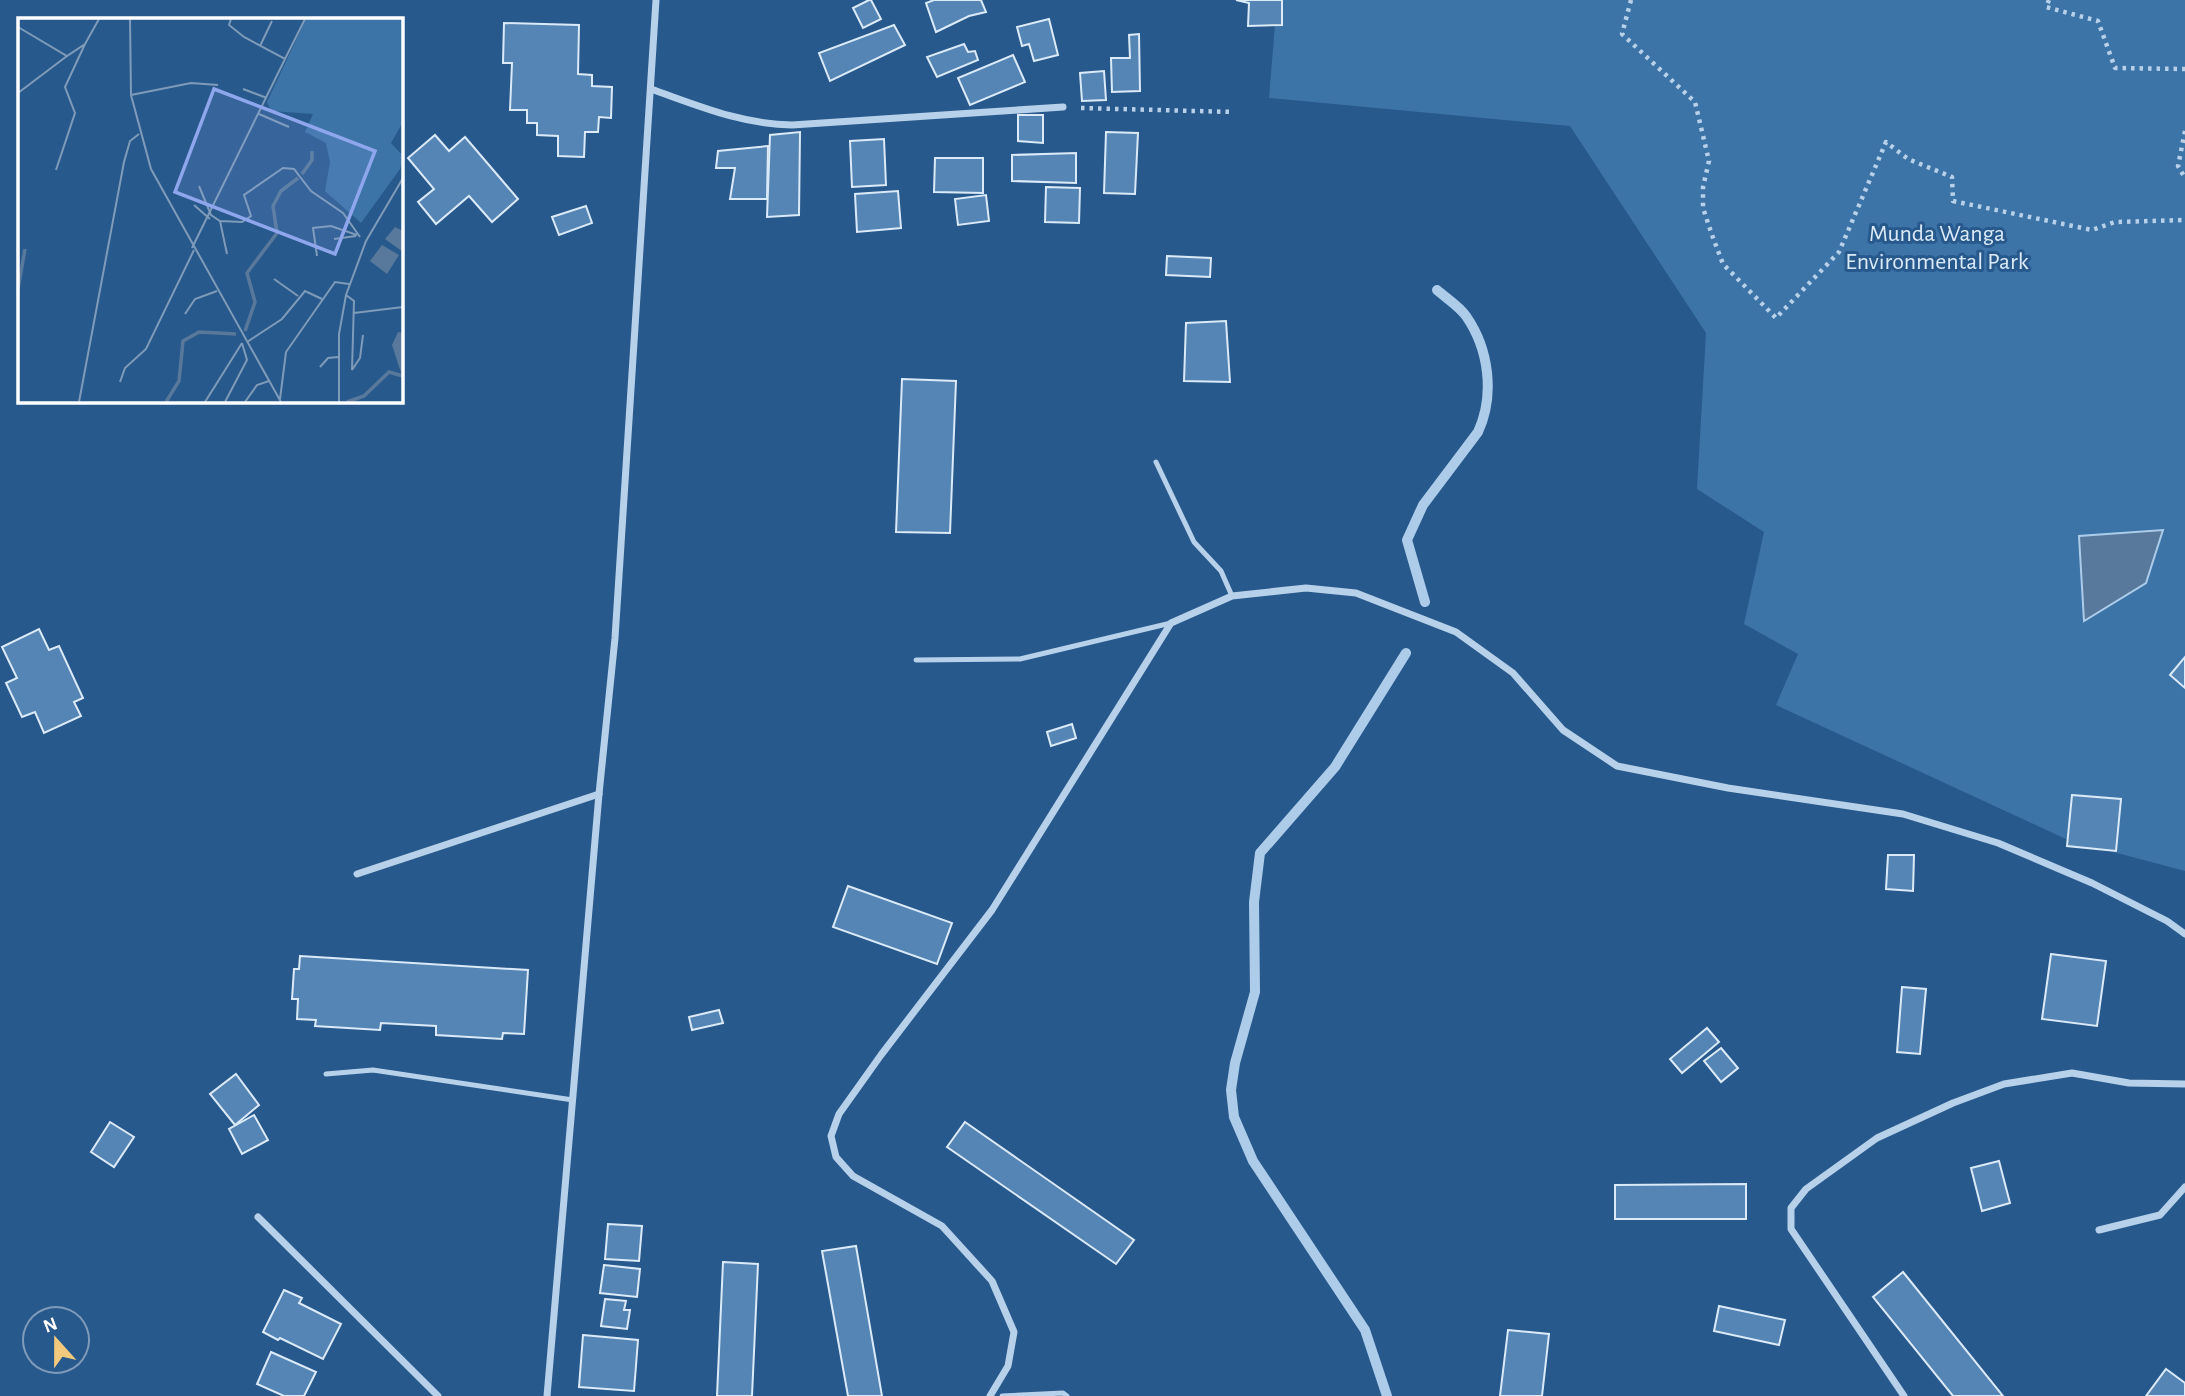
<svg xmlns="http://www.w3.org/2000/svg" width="2185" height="1396" font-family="'Alegreya Sans',sans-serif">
  <rect width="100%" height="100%" fill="#28598c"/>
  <!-- green -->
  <polygon fill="#3d74a8" points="1277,0 2185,0 2185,871 2068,840 1776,705 1798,654 1744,624 1764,532 1697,489 1706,333 1570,126 1269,98"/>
  <!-- water -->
  <polygon fill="#58799b" stroke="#acccea" stroke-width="2" points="2163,530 2146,583 2084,621 2079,536"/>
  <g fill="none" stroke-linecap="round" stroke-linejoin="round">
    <!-- stream -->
    <g stroke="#acccea" stroke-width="10">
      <path d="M1425,602l-18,-62 16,-35 55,-73c17,-37 11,-83 -12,-116 -7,-10 -20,-18 -29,-26"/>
      <polyline points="1387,1396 1365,1330 1253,1161 1234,1117 1231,1090 1235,1063 1255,992 1254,902 1260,853 1335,767 1406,653"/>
    </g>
  </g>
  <!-- building -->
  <g fill="#5585b4" stroke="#dbeaf8" stroke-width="2">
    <polygon points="869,0 871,0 881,19 863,28 853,8"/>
    <polygon points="934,0 981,0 986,12 969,16 936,32 926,3"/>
    <polygon points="1236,0 1282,0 1282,25 1248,26 1249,3"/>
    <polygon points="1049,19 1058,55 1034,61 1029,44 1022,46 1017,27"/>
    <polygon points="504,23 579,25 578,74 592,75 592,86 612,87 611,118 599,117 598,132 585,132 584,157 558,156 558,136 537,135 537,123 527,123 527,110 510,110 512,63 503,63"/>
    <polygon points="894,25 905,45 830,81 819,53"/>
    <polygon points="1139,34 1140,91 1112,92 1111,58 1130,58 1129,35"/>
    <polygon points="964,44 968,52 975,51 978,60 937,77 927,57"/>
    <polygon points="1013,55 1025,82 970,105 958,78"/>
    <polygon points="1104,71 1106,100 1082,101 1080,73"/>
    <polygon points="1018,115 1043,115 1043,143 1018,141"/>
    <polygon points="800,132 799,215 767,217 770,135"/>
    <polygon points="1106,132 1138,133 1135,194 1104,193"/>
    <polygon points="435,135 449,151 465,137 518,199 492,222 469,196 436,224 418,202 434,189 408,158"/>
    <polygon points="884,139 886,185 852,187 850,141"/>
    <polygon points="768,146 767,199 730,199 735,168 716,168 718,151"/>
    <polygon points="1076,153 1076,183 1012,181 1012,155"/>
    <polygon points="935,158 983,158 983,193 934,192"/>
    <polygon points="1046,187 1080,188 1079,223 1045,222"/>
    <polygon points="898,191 901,228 857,232 855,194"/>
    <polygon points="986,195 989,221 958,225 955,199"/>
    <polygon points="586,206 592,223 559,235 552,217"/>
    <polygon points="1167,256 1211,258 1210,277 1166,275"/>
    <polygon points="1226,321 1230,382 1184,381 1186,323"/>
    <polygon points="902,379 956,381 950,533 896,532"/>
    <polygon points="39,629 49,650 59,646 83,698 74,702 81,716 44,733 35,712 22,717 6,683 17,678 2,647"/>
    <polygon points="2185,657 2185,688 2170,675"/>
    <polygon points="1072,724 1076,738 1051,746 1047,732"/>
    <polygon points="2072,795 2121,799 2116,851 2067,846"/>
    <polygon points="1888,855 1914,855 1913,891 1886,889"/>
    <polygon points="848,886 952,923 937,964 833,927"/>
    <polygon points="2051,954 2106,961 2097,1026 2042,1019"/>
    <polygon points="300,956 528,970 524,1034 503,1033 502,1039 436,1035 436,1026 381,1023 380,1030 315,1026 316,1020 297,1019 298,999 292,999 294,969 299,969"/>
    <polygon points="1902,987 1926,989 1920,1054 1897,1052"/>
    <polygon points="719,1010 723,1023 692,1030 689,1017"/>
    <polygon points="1707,1028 1719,1042 1682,1073 1670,1059"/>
    <polygon points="1721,1048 1738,1068 1721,1082 1704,1061"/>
    <polygon points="236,1074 259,1105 235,1125 210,1094"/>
    <polygon points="254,1115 268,1140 242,1154 229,1129"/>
    <polygon points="110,1122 134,1137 114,1167 91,1152"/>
    <polygon points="965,1122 1134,1240 1116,1264 947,1147"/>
    <polygon points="1999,1161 2010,1203 1982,1211 1971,1168"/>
    <polygon points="1746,1184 1746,1219 1615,1219 1615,1185"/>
    <polygon points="608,1224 642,1226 639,1261 605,1259"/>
    <polygon points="856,1246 882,1396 848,1396 822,1251"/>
    <polygon points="723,1262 758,1264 752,1396 717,1396"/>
    <polygon points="604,1265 640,1269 637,1297 600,1293"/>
    <polygon points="1903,1272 2003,1396 1953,1396 1873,1297"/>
    <polygon points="284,1290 302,1298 299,1303 341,1324 323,1359 280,1338 278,1340 263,1332"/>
    <polygon points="605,1299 626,1301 624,1310 630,1310 627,1329 601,1326"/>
    <polygon points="1719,1306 1785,1320 1779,1345 1714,1331"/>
    <polygon points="1508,1330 1549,1334 1542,1396 1500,1396"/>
    <polygon points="583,1335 638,1340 634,1391 579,1387"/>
    <polygon points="271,1352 316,1372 304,1396 284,1396 257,1384"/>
    <polygon points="2166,1369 2185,1383 2185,1396 2146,1396"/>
  </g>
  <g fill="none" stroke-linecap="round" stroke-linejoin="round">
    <!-- path -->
    <g stroke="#b7d1ea" stroke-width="4.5" stroke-dasharray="3.5 5" stroke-linecap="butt">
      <polyline points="1631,0 1622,34 1695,102 1709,161 1703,187 1703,208 1712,235 1723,264 1776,318 1839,252 1886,142 1908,159 1952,177 1953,201 2092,230 2115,222 2185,220"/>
      <polyline points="2049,0 2046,7 2098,21 2115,68 2185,69"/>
      <polyline points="1081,108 1234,112"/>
      <polyline points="2185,131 2178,166 2185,178"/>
    </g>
    <!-- service -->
    <g stroke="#b7d1ea" stroke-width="5">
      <polyline points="1156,462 1194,542 1221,571 1232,596"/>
      <polyline points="916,660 1020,659 1171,623"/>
      <polyline points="326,1074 373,1070 573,1100"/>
      <polyline points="1002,1396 1063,1393 1067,1396"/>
    </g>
    <!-- minor -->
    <g stroke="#b7d1ea" stroke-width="7">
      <path d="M651,89c48,17 90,35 141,36l271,-18"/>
      <polyline points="357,874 599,794"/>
      <polyline points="258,1217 438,1396"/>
      <polyline points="2099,1230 2160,1215 2185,1187"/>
      <polyline points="547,1396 599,794 615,638 656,0"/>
      <polyline points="990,1396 1008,1366 1014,1332 992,1281 942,1226 853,1176 836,1157 831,1136 839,1114 881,1055 992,910 1171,623 1232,596 1306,588 1356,593 1456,632 1513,673 1563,730 1617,766 1728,788 1903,814 1998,843 2092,883 2167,921 2185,934"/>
      <polyline points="1904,1396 1791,1229 1791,1208 1806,1189 1877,1138 1953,1103 2004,1084 2072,1073 2129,1083 2185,1084"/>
    </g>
  </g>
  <g text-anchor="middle" stroke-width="6" stroke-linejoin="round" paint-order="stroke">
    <!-- park labels -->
    <g font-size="24" fill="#dbeaf8" stroke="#28598c">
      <text x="1937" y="241">Munda Wanga<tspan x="1937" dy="28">Environmental Park</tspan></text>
    </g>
  </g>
  <!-- overview -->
  <g transform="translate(18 18)">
    <rect width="385" height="385" fill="#28598c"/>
    <path d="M288,1h97v103l-12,21 12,13 -3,13 -39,54 -36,-32 5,-29 -4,-19 -21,-11 8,-18 -42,-3 -4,-9z" fill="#3d74a8"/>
    <path d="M377,209l8,4v21l-18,-13zM364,227l17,10 -12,19 -17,-13zM380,314l5,1v46l-11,-34z" fill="#58799b"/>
    <path fill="none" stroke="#58799b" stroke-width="3.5" d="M284,156l10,-14v-9M0,271l7,-40M227,313l10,-29 -8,-29 30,-40 -4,-27 8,-15 17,-13M148,384l13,-21 4,-40 16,-9 37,2M329,384l17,-6 25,-24 14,4"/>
    <path fill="none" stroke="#7e9bba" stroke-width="2" d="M112,1l1,76 20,74 130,233M213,1l-2,6 15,12 41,22 20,-40M0,9l49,29 18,-12 14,-25M242,28l12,-25M225,71l24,9M0,75l49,-37M113,77l60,-12 27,2M241,96l30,13M38,152l19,-57 -10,-26 20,-43M181,168l12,29 9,6 22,1 9,-6 -7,-21 39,-27 11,1 17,22 32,22 17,24M176,187l16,14M202,203l7,33M316,221l22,-3M174,230l93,-189M299,238l-4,-28 18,-2 26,9M256,261l24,17M328,277l8,6 -2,69M336,295l49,-6M167,296l10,-15 22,-8M229,324l35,-23 23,-28 17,8M302,349l8,-9 10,-1M334,352l8,-12 3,-23M102,364l5,-14 21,-19 48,-99M262,381l6,-47 49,-70 14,2M61,384l45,-240 6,-21 9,-7M187,384l37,-59M207,384l22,-42 -5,-17M227,384l12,-17 12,-4M321,384v-68l7,-39 20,-54 37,-63"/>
    <path fill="#8ea6ec" fill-opacity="0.15" stroke="#8ea6ec" stroke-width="3.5" d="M196,71l161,62 -40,103 -160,-62z"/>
    <rect width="385" height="385" fill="none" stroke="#fff" stroke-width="3.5"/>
  </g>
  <!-- north arrow -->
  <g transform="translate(56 1340) rotate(339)"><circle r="33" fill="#28598c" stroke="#7e9bba" stroke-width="2"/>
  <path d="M0-5L12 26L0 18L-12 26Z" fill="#f2c97d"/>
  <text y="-10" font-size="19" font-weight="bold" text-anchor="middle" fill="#ffffff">N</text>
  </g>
</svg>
